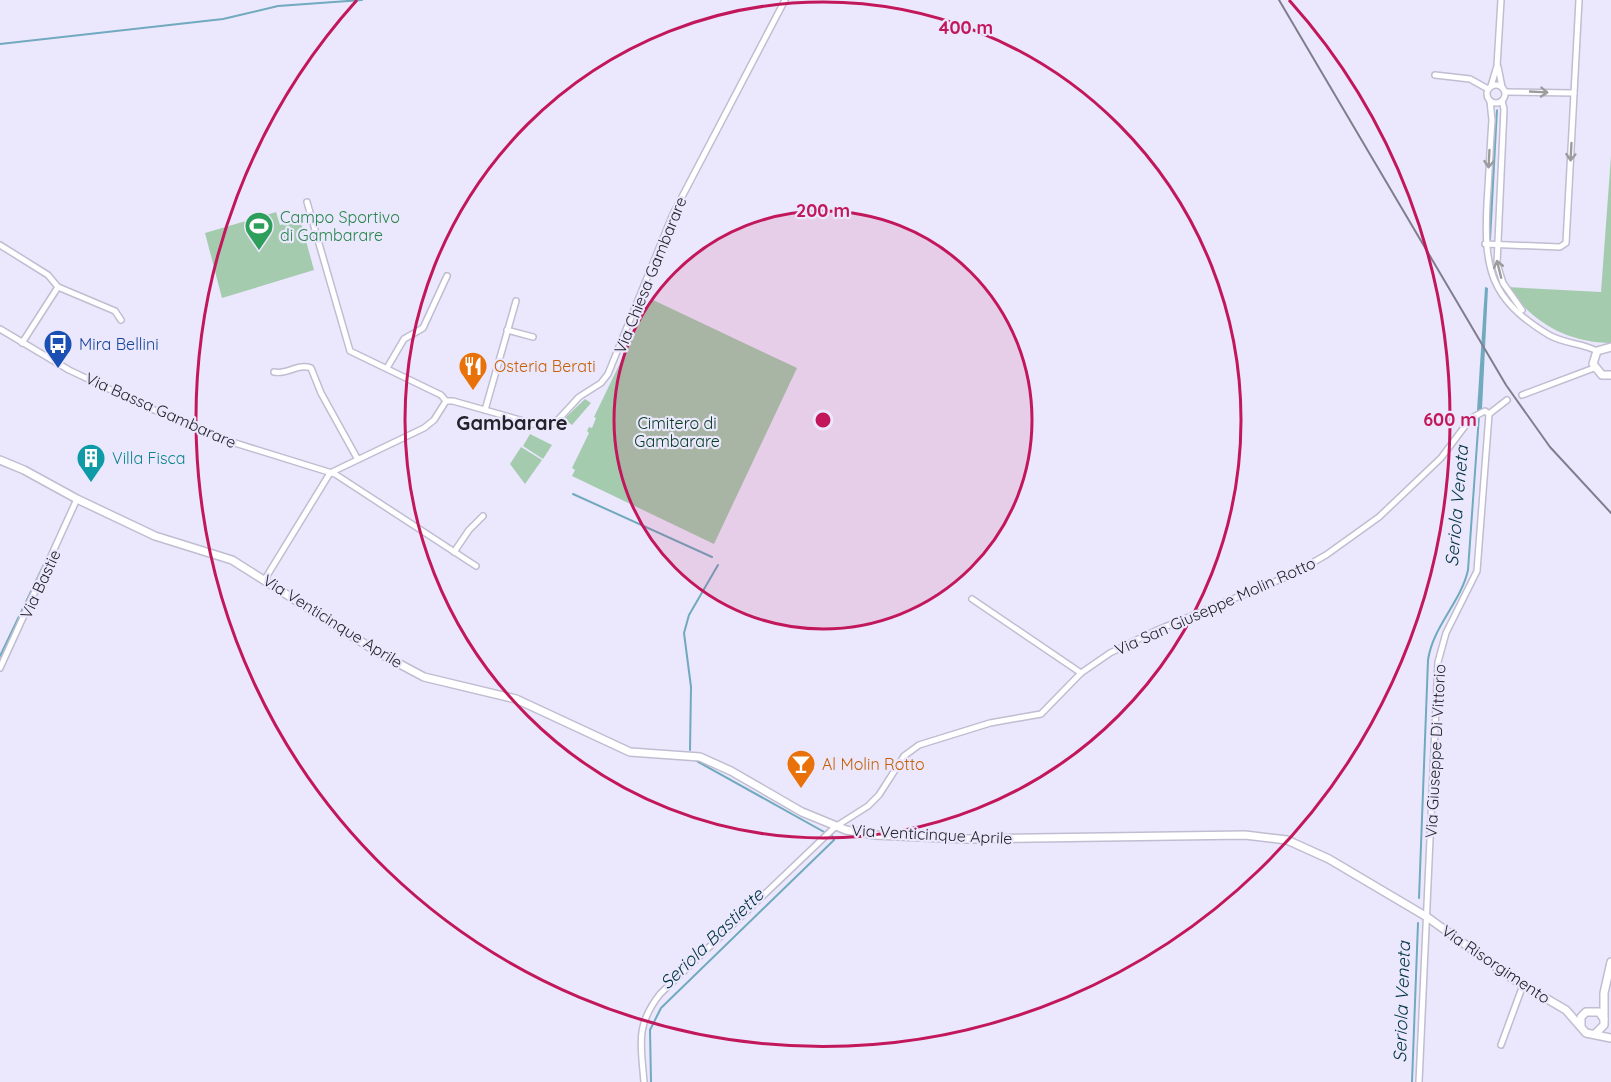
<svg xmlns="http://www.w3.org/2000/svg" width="1611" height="1082" font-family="Quicksand,sans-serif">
  <rect width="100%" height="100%" fill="#ebe8fd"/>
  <!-- green -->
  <g fill="#a5cbaf">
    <path d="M1611,156v187c-45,-1 -77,-20 -104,-56l94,5z"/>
    <polygon points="276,212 280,225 300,219 314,270 222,298 205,233"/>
    <polygon points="651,299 797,368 714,544 572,476 575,470 572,468 589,433 587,431 589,427 592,428 596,418 594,417"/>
    <polygon points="585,399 591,403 572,425 564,419"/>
    <polygon points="530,434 552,445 543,459 523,446"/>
    <polygon points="521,447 542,460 525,484 510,464"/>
  </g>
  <!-- water -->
  <g fill="#71a9be">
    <polygon points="1498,109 1491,240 1488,240 1496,110"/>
    <polygon points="1485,287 1488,288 1482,409 1477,411"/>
  </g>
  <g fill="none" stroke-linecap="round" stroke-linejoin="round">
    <!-- stream -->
    <g stroke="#71a9be" stroke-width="2">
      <polyline points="0,44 223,19 278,6 362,0"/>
      <polyline points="573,494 712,557"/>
      <polyline points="0,656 48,556"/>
      <polyline points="690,750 691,687 684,633 689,615 718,565"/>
      <polyline points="693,759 826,833"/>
      <path d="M1419,898l9,-238c5,-34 33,-58 40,-90l11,-154"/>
      <polyline points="651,1082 650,1030 661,1008 834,840 832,836"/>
      <polyline points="1412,1082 1418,923"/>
    </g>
    <!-- minor casing -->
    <g stroke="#c0bdd1" stroke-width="8">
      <g id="minor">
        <polyline points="1498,67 1502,87"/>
        <polyline points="1435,75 1470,79 1488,89"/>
        <circle cx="1496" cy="94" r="9"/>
        <polyline points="1491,86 1497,66 1501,0"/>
        <polyline points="1505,92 1574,93"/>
        <path d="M1490,101l2,19c-2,28 -3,55 -5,83 -3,65 2,96 62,132 16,9 33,8 48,16"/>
        <polyline points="1502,101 1504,109 1497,264 1503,283 1522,310"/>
        <polyline points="307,202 350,351 441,395 446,401"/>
        <polyline points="1485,244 1560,247 1566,243 1579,0"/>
        <polyline points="0,245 48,275 58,287"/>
        <polyline points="58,287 115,311 121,320"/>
        <polyline points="0,329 69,370 147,407 235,443 335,474 476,566"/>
        <polyline points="507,330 533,337"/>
        <polyline points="22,343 58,287"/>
        <polyline points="387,368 404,339 423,328 447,276"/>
        <path d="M274,372c13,3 24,-9 37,-4l10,25 36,65"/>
        <polyline points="1522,395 1594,368"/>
        <polyline points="485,410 516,301"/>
        <polyline points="454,552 469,530 483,516"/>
        <polyline points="265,579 330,473 424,428 434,420 446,401 453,401 545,427 556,422 579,397 601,383 608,374 673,214 785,0"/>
        <polyline points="972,599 1081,673"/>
        <polyline points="0,668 77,499"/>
        <polyline points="1501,1045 1523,985"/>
        <path d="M644,1082c-3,-38 -9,-56 16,-88l175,-167 33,-21 11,-11 25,-39 15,-11 71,-22 51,-9 40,-41 29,-20 45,-22 136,-56 35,-20 53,-38 62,-59 30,-40 14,-7 4,3 18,-14"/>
        <polyline points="1419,1082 1438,662 1446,633 1477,571 1489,414"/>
      </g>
    </g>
    <!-- tertiary casing -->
    <g stroke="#c0bdd1" stroke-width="10">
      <g id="tertiary">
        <polyline points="1611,347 1597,351 1593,364 1602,375 1611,375"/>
        <polyline points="0,460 24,470 77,499 155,536 232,560 379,653 424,677 516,699 630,752 700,757 731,771 802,812 846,830 875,835 967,839 1245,835 1287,840 1329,859 1427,917 1513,979 1566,1010 1586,1033 1611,1038"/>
        <polyline points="1604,1019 1604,993 1611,962"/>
        <polyline points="1581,1025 1581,1017 1586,1012 1599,1012 1604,1019 1604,1025 1595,1034"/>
      </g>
    </g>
    <!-- minor -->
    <use href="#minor" stroke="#fff" stroke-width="5"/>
    <!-- tertiary -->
    <use href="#tertiary" stroke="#fff" stroke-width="7"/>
    <!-- rail -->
    <polyline stroke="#807e8c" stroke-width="2" points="1279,0 1506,385 1550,447 1611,513"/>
  </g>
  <!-- one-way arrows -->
  <defs><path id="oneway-shaft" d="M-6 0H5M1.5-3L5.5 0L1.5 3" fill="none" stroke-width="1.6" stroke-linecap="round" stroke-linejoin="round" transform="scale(1.5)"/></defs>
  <g stroke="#9c9c9f">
    <use href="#oneway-shaft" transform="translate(1539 92) rotate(3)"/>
    <use href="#oneway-shaft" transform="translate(1571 152) rotate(93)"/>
    <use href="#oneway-shaft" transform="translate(1489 159) rotate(93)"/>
    <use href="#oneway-shaft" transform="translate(1499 269) rotate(-104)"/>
  </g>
  <!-- distance rings -->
  <circle cx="823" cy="420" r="209" fill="#c2185b" fill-opacity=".12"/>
  <g fill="none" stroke="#c2185b" stroke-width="3">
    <circle cx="823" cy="420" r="209"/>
    <circle cx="823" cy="420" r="418"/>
    <path d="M1289 0A627 627 0 1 1 357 0"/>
  </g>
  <!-- icons -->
  <defs>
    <g id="stadium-pin" transform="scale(1.5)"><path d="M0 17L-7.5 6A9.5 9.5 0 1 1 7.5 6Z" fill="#2e9e5b" stroke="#ebe8fd"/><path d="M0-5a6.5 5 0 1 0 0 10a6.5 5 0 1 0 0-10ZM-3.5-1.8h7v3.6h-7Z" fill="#fff"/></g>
    <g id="bus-pin" transform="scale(1.5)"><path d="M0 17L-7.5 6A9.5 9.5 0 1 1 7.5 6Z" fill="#1a4fb4" stroke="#ebe8fd"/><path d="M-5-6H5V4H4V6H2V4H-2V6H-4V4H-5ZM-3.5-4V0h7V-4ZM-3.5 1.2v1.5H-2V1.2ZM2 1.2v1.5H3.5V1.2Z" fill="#fff"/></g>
    <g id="restaurant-pin" transform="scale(1.5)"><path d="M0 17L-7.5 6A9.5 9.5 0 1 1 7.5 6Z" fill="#e8710a" stroke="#ebe8fd"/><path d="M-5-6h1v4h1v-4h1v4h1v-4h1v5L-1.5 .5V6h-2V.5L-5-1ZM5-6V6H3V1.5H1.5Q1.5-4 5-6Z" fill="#fff"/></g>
    <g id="building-pin" transform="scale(1.5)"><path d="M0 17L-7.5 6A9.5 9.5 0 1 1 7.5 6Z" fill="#0f9aa8" stroke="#ebe8fd"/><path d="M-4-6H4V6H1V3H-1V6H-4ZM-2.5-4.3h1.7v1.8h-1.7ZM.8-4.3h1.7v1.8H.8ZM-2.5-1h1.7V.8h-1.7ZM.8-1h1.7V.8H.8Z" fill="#fff"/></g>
    <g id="bar-pin" transform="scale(1.5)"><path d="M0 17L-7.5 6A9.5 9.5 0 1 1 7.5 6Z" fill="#e8710a" stroke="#ebe8fd"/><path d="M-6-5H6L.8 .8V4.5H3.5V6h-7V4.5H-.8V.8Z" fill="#fff"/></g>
  </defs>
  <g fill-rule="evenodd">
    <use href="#stadium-pin" x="259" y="226"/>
    <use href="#bus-pin" x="58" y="344"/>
    <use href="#restaurant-pin" x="473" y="366"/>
    <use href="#building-pin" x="91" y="458"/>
    <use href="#bar-pin" x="801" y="764"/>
  </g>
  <g text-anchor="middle" stroke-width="4.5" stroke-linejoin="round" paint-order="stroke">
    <!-- leisure labels -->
    <g font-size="16" fill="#27864d" stroke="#ebe8fd" text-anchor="start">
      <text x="280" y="223">Campo Sportivo<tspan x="280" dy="18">di Gambarare</tspan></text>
    </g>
    <!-- street labels -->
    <g font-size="16" fill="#24232a" stroke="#ebe8fd">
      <text transform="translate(650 275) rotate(-68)" y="6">Via Chiesa Gambarare</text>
      <text transform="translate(161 410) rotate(24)" y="6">Via Bassa Gambarare</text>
      <text transform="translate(40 584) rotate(-65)" y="6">Via Bastie</text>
      <text transform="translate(1215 606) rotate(-24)" y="6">Via San Giuseppe Molin Rotto</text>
      <text transform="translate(333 621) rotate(32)" y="6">Via Venticinque Aprile</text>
      <text transform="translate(1435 751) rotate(-87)" y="6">Via Giuseppe Di Vittorio</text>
      <text transform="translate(932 834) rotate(3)" y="6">Via Venticinque Aprile</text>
      <text transform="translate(1496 964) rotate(34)" y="6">Via Risorgimento</text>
    </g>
    <!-- transit labels -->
    <g font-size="16" fill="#164399" stroke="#ebe8fd" text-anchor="start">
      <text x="79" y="350">Mira Bellini</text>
    </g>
    <!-- food labels -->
    <g font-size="16" fill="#c56008" stroke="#ebe8fd" text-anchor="start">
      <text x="494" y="372">Osteria Berati</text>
      <text x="822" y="770">Al Molin Rotto</text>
    </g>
    <!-- park labels -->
    <g font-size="16" fill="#023a1c" stroke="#ebe8fd">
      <text x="677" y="429">Cimitero di<tspan x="677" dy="18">Gambarare</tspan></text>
    </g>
    <!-- culture labels -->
    <g font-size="16" fill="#0d838f" stroke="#ebe8fd" text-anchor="start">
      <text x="112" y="464">Villa Fisca</text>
    </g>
    <!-- water labels -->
    <g font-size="18" font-style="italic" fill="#003443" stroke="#ebe8fd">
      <text transform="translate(1457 506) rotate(-85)" y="6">Seriola Veneta</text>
      <text transform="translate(712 939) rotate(-44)" y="6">Seriola Bastiette</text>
      <text transform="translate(1402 1002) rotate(-88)" y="6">Seriola Veneta</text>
    </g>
    <!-- quarter labels -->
    <g font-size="20" font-weight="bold" fill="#24232a" stroke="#ebe8fd">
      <text x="512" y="430">Gambarare</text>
    </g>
  </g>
  <circle cx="823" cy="420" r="9" fill="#c2185b" stroke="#ebe8fd" stroke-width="3"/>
  <g font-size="18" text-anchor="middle" font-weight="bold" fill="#c2185b" stroke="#ebe8fd" stroke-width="4.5" stroke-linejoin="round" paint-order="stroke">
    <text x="966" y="34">400 m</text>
    <text x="823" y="217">200 m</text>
    <text x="1450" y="426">600 m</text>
  </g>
</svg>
